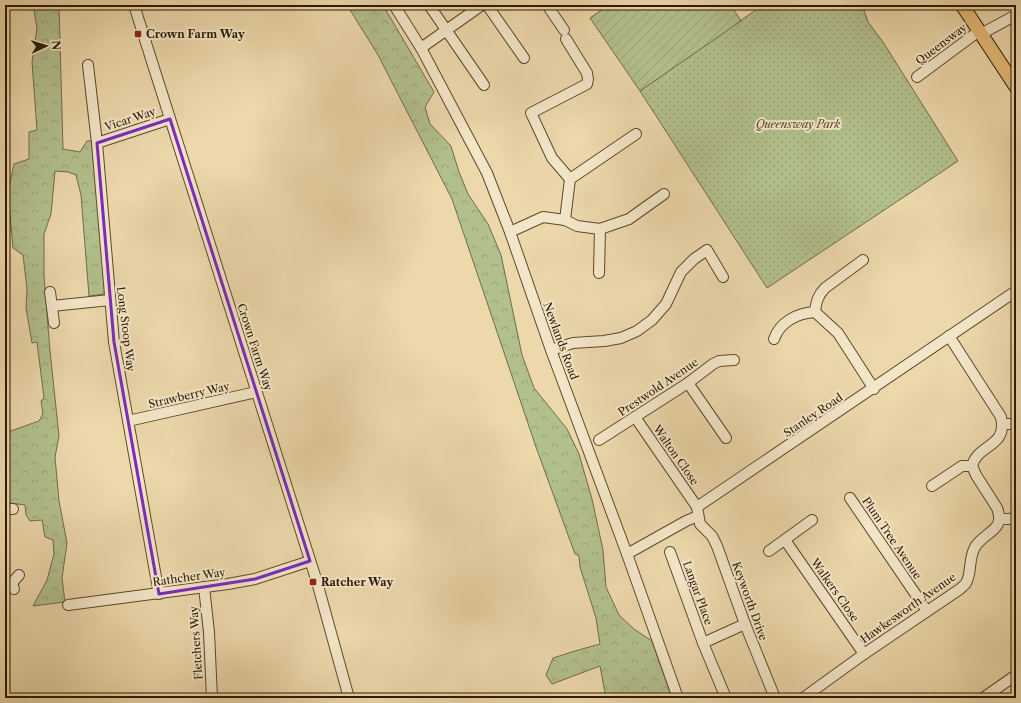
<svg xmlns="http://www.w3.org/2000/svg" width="1021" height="703" font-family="'Libre Caslon Text',serif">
  <defs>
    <pattern id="forest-crowns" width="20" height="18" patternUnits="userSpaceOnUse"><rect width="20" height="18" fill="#b2c08d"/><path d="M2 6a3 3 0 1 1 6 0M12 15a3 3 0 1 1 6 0" fill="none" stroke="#99a478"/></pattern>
    <pattern id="park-dots" width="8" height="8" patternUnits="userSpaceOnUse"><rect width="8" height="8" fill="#b2c08d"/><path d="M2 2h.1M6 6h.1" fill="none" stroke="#99a478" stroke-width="1.8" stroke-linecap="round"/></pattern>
    <pattern id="garden-furrows" width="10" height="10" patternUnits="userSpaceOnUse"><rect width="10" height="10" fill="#b2c08d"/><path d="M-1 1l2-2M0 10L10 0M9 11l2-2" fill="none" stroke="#99a478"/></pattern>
  </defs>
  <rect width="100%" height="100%" fill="#ecd8ab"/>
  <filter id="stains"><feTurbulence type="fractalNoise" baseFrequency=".005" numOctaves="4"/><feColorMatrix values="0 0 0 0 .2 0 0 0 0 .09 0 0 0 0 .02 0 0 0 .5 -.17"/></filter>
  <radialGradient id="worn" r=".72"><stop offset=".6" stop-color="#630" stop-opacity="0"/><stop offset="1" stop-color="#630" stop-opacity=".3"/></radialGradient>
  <!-- forest -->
  <g fill="url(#forest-crowns)" stroke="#706c46">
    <path d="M33,5h26l4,144 17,3 7,-11h6l12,153 -16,2 -8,-101 -5,-20 -8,-3 -13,-1 -4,43 -7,20v42l6,75 9,85 -4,21 4,44 8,42 -5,35 3,24 -32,4 14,-26 7,-26 -1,-14 -8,-3 -3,-17 -12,1 -4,-6 -1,-10 -15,-2c-3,-9 -7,-20 -5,-30 2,-6 4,-10 4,-16h-4v-24l34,-12 4,-7 -2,-13 3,-3 -7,-56 -5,1 -6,-35 1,-19 -4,-34 -10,-7 -5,-56 6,-28 15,-5v-27l8,-2 -5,-68 5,-34z"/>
    <polygon points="347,5 383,5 434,92 425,107 430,124 451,146 459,172 468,194 488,224 501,255 522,355 534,388 567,429 579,454 592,499 603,550 606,587 619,615 634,629 652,641 672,698 606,698 600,666 552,684 546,675 553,658 575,651 600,644 596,618 580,567 579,556 575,554 536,447 452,199 378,55"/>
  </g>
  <!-- park -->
  <polygon fill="url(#park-dots)" stroke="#706c46" points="763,5 862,5 868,22 883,42 958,161 767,288 640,91"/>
  <!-- garden -->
  <polygon fill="url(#garden-furrows)" stroke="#706c46" points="609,5 740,5 734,10 741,21 640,91 590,18"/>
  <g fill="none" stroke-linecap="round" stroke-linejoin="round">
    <!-- minor casing -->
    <g stroke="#5d492b" stroke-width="12">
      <g id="minor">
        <polyline points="134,5 317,582 349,698"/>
        <polyline points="394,5 421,48 487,173 510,232 551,350 627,554 678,698"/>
        <polyline points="429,5 484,85"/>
        <polyline points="487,5 524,58"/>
        <polyline points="547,5 564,30"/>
        <polyline points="981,34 1016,15"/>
        <polyline points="566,39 587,73 588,79 587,84 531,113 552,158 570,179"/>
        <polyline points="421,48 482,5"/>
        <polyline points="88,65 97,143 114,342 159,594"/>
        <polyline points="917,77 979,31"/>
        <polyline points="97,143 170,119"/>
        <polyline points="565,220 570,179 636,134"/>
        <polyline points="510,232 543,217 565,220 577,226 600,229 629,219 664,194"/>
        <polyline points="599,273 600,229"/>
        <polyline points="50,292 54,323"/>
        <polyline points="52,306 110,300"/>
        <path d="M815,312c1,-10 3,-17 10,-24l38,-28"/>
        <path d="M774,339c6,-17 23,-26 41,-27l23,21 36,56"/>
        <polyline points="551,350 573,343 604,341 621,338 637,331 652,320 666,304 681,272 694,259 707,250 723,277"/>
        <polyline points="688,383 726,438"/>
        <polyline points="635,417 697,507"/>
        <polyline points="128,421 256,392"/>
        <polyline points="1002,424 1016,424"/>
        <polyline points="599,440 688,383 713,364 719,361 734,360"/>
        <polyline points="932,486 962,466 972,466"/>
        <polyline points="850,498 927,611"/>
        <polyline points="5,509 13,509"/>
        <polyline points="1000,519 1009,519 1016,517"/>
        <polyline points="785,540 864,654"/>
        <polyline points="769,551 812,520"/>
        <polyline points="670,552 703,643 726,698"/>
        <polyline points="627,554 686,521 698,516"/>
        <polyline points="204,587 209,632 212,698"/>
        <polyline points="14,589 12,583 19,575"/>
        <polyline points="68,605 228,584 255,579 310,561"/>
        <polyline points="703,643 745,624"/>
        <polyline points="775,698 745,624 717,546 712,536 700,524 697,507 1016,291"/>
        <path d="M803,698l61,-44 96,-65c2,-2 5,-4 6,-6 6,-10 2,-23 9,-36 10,-16 31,-16 22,-39l-21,-33 -4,-9c6,-23 36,-18 29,-49l-52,-81"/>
        <polyline points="983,698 1016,675"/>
      </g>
    </g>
    <!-- major casing -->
    <g stroke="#2d1900" stroke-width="15">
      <polyline id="major" points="962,5 1016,87"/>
    </g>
    <!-- minor -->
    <use href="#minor" stroke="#f3e6c8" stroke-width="10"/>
    <!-- major -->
    <use href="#major" stroke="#e6bc76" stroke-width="13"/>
  </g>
  <!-- marked area -->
  <path fill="none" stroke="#7b2cbf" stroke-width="3" stroke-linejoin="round" d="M170,119l140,442 -55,18 -96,15 -45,-252 -17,-199z"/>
  <!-- markers -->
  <g fill="#8f2418" stroke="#f3e6c8" stroke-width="1.5">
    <rect x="134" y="30" width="8" height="8" rx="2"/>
    <rect x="309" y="578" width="8" height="8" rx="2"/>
  </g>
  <g text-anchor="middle" stroke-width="4" stroke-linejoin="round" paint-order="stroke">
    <!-- poi labels -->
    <g font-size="11" font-weight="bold" fill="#2d1900" stroke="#f3e6c8" text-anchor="start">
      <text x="146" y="38">Crown Farm Way</text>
      <text x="321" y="586">Ratcher Way</text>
    </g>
    <!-- street labels -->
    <g font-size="11" fill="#2d1900" stroke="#f3e6c8">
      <text transform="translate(941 44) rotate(-37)" y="4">Queensway</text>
      <text transform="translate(130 119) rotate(-18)" y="4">Vicar Way</text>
      <text transform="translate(126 329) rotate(83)" y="4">Long Stoop Way</text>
      <text transform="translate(561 341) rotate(70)" y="4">Newlands Road</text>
      <text transform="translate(255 347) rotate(72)" y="4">Crown Farm Way</text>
      <text transform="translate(658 387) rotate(-34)" y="4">Prestwold Avenue</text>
      <text transform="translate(189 395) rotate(-13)" y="4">Strawberry Way</text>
      <text transform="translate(813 415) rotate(-34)" y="4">Stanley Road</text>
      <text transform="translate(676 455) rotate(55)" y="4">Walton Close</text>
      <text transform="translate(892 538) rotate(56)" y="4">Plum Tree Avenue</text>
      <text transform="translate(189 577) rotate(-8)" y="4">Rathcher Way</text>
      <text transform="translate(835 590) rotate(55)" y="4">Walkers Close</text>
      <text transform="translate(698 593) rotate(70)" y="4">Langar Place</text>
      <text transform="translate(750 601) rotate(70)" y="4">Keyworth Drive</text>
      <text transform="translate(908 608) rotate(-35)" y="4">Hawkesworth Avenue</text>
      <text transform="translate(196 643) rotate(-94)" y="4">Fletchers Way</text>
    </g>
    <!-- park labels -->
    <g font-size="11" font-style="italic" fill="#554b2a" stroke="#f3e6c8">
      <text x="798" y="128">Queensway Park</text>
    </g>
  </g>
  <!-- margin -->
  <rect width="1021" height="703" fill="none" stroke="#ecd8ab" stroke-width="20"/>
  <rect x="6" y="6" width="1009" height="691" fill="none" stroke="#2d1900" stroke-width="2"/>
  <rect x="10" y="10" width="1001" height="683" fill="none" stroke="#2d1900"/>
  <!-- north arrow -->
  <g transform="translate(46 46) rotate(86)" stroke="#f3e6c8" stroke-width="3" paint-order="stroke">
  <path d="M0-3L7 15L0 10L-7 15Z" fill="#2d1900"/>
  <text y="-6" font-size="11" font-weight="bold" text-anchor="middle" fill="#2d1900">N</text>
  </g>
  <rect width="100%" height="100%" filter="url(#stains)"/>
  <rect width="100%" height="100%" fill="url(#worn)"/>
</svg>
